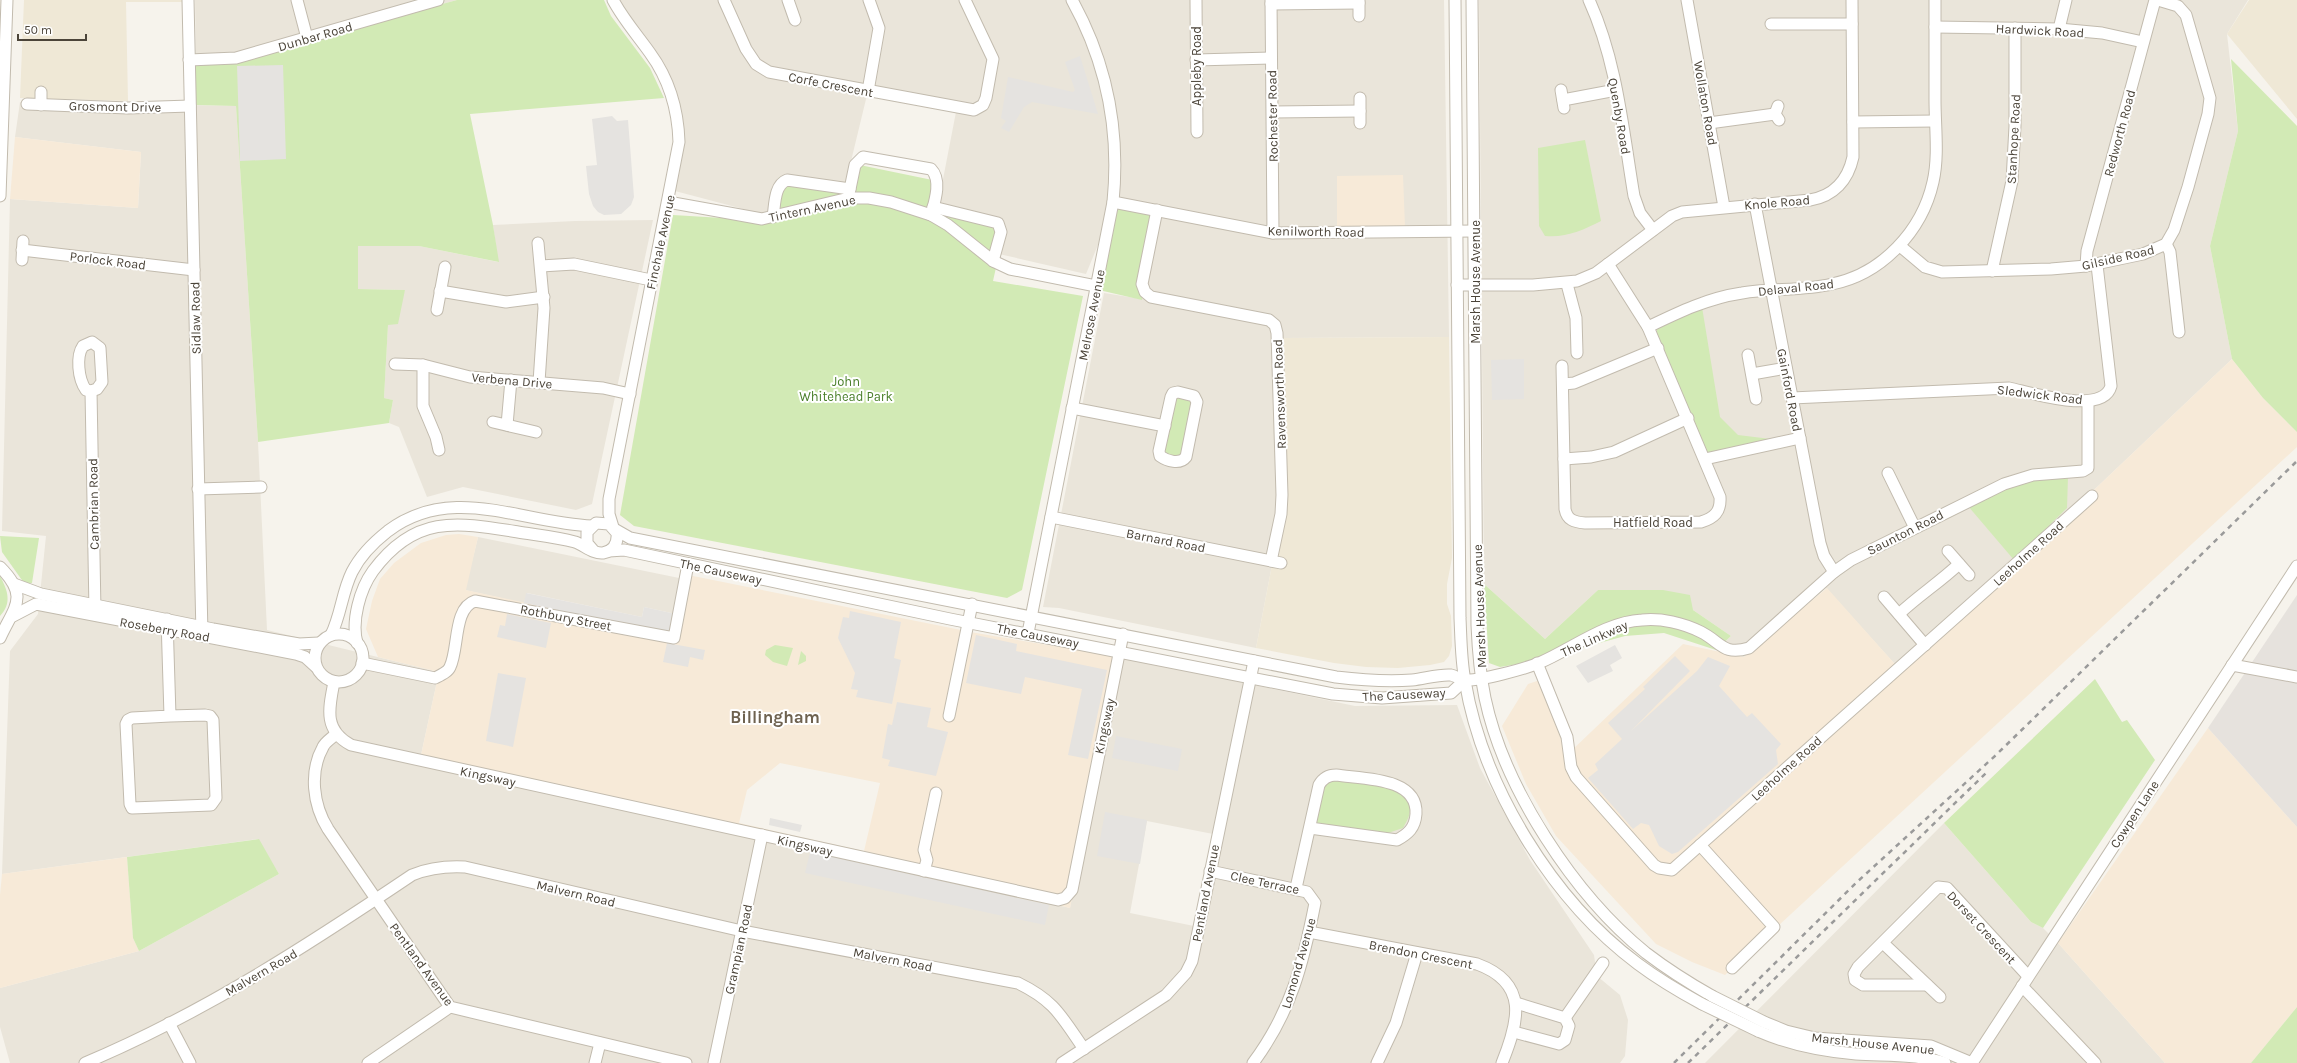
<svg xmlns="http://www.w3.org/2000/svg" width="2297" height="1063" font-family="Karla,sans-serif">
  <rect width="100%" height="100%" fill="#f6f3ec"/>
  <!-- residential -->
  <g fill="#eae5da" fill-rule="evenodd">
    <polygon points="195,0 457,0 237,60 196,64"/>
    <polygon points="613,0 1444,0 1449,337 1284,338 1285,508 1277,548 1278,554 1272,565 1256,648 1059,608 1043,607 1104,293 1142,299 1114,206 1086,274 999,254 938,205 956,112 867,95 845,186 773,217 675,191 684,132 669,75"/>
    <polygon points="1479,0 2248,0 2227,34 2238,131 2210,246 2232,359 1902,672 1826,588 1744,657 1716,650 1731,636 1693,610 1598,590 1545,639 1484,584"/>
    <path d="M20,102l216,4 22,336 9,188 172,42 -18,83 649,153 50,-251 235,49 102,-1 23,63 50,92 64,95 3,21 23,19 8,25 -3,36 -5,7h-1610l-10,-36v-39l139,-37 140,-77 -21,-35 -256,35 8,-223 28,-37 8,-78 -44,-5 8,-332 128,9 3,-56 -126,-15zM1147,821l66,13 -19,92 -64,-13z"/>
    <polygon points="653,220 592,504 576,510 463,487 427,497 399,427 389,423 393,400 384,398 388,324 405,290 358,289 358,246 419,246 498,262 493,225 575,221"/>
    <polygon points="478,537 684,579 676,614 644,607 642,617 527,593 524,603 465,590"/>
    <polygon points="1944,823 2031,922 2043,928 2058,943 2165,1063 1705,1063"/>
  </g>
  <!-- commercial -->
  <g fill="#f7ead8" fill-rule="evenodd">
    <polygon points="15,137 141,152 138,208 10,199"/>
    <polygon points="1403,175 1405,227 1337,227 1337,176"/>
    <polygon points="2232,359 2263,398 2297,432 2297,447 1725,975 1692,962 1656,944 1556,836 1526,784 1502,726 1528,684 1540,680 1569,753 1683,644 1744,657 1827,588 1902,672"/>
    <path d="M459,534l19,3 -12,53 206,44 16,-59 288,58 144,24 -50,251 -649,-153 18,-83 -61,-15 -12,-28 6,-28 8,-22 14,-16 27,-20 25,-8zM780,763l100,20 -16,68 -125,-28 8,-33z"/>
    <polygon points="2208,728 2297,827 2297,1007 2251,1063 2165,1063 2058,943"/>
    <polygon points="127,857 133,938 139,951 0,988 0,895 2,874"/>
  </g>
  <!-- industrial -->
  <polygon fill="#e6e2dd" points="2297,595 2297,827 2208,728"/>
  <!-- education -->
  <g fill="#efe8d6">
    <polygon points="24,0 182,0 182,2 126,2 128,101 20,98"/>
    <polygon points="2249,0 2297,0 2297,119 2227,34"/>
    <polygon points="1449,337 1452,558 1447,584 1447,604 1451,616 1452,646 1449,656 1444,662 1430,665 1398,668 1366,667 1334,663 1256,648 1272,565 1278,554 1277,548 1285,508 1284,338"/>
  </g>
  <!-- green -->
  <g fill="#d2eab5">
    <polygon points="457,0 604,0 611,16 650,68 664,98 470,114 493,225 499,262 419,246 358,246 358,289 405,290 398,324 388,325 384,398 393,400 389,423 258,442 236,106 195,105 196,64 237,60"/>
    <polygon points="2231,59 2297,126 2297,432 2263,398 2232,359 2210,246 2238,131"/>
    <path d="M1585,140l16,81c-18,9 -35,17 -56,15l-6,-10 -1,-78z"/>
    <polygon points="850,163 942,182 938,205 1002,222 999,254 993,281 1083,296 1022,590 1007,598 634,526 620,515 673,215 771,221 773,217 779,177 845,186"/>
    <polygon points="1114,206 1153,212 1142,300 1099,290"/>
    <polygon points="1702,307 1720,417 1738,435 1779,440 1708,453 1705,451 1657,335 1657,328"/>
    <polygon points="1173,393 1197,399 1183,461 1159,454"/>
    <polygon points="2068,477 2067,508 2014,560 1968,506 2004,487 2039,479"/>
    <polygon points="0,536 39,538 32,583 24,583 2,552"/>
    <path d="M0,576c8,15 12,27 0,40z"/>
    <polygon points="1484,584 1545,639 1598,590 1663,590 1690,595 1693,610 1731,636 1716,650 1664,633 1625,636 1530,662 1500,667 1489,663"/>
    <polygon points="775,645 793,648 787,666 773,662 765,655 766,650"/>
    <polygon points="801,651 806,656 806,661 798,665"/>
    <polygon points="2095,679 2122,722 2127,720 2155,760 2043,928 2031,922 1944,823"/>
    <path d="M1339,777l60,10c13,17 15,23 4,41l-18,6 -73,-11c4,-22 3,-38 27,-46z"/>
    <polygon points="259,839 279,874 139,951 133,938 127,857"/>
    <polygon points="2297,1007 2297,1063 2251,1063"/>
  </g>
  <!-- parking -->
  <g fill="#e5e3e0">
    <polygon points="1080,56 1098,114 1032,102 1024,107 1009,132 1001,128 1006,121 1001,118 1008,77 1073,92 1075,90 1065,62"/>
    <polygon points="283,65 286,159 240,161 237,66"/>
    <polygon points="612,116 617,121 628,120 634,197 631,205 621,214 604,215 598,212 593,206 589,194 586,166 597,165 592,119"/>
    <polygon points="1524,359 1524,399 1492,400 1491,360"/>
    <polygon points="526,593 642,617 644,607 676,614 672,634 524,603"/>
    <polygon points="850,611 901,622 894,658 901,660 892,704 856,697 858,690 851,689 855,673 838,638 843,617 849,618"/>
    <polygon points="507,614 551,623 546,648 497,637 500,625 505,626"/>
    <polygon points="976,635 1017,644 1016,651 1107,670 1088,759 1068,755 1082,689 1025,677 1021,694 966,683"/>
    <polygon points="667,643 705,650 703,660 690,657 688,667 663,662"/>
    <polygon points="1615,645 1622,658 1610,665 1613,671 1588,683 1576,666"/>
    <polygon points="1675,656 1690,671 1631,731 1697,671 1708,657 1730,666 1719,686 1747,717 1752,713 1781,744 1776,750 1778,764 1678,852 1672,854 1659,846 1649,825 1641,823 1633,829 1588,778 1598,770 1595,764 1622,739 1608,723 1645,689 1643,687"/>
    <polygon points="498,673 526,678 513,747 486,741"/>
    <polygon points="897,702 931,708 927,727 948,732 936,776 888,766 890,760 882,758 888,724 892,725"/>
    <polygon points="1116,736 1182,749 1178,771 1112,758"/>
    <polygon points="1105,812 1147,820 1140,864 1097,856"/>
    <polygon points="770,818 802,825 800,832 769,825"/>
    <polygon points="810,852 1049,905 1045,925 805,873"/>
  </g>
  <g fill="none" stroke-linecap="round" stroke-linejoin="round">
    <!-- minor casing -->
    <g stroke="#c2bbae" stroke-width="13">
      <g id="minor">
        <polyline points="188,0 202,635"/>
        <polyline points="297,0 307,38"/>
        <polyline points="724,0 746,49 756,64 769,72 974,110 983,105 986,98 993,59 965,0"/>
        <polyline points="788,0 795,20"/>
        <polyline points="1196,0 1197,132"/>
        <polyline points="1271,0 1273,233"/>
        <polyline points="1359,0 1359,16"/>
        <path d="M1455,0l5,618c1,21 1,42 5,63 18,106 87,219 173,283 20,15 42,28 64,40"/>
        <path d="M1472,0l5,625c1,24 3,49 8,73 19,90 89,197 161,255 21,16 43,30 66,43"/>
        <path d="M1589,0c28,61 34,131 45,196l6,17 13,17"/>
        <polyline points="1687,0 1724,207"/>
        <polyline points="1271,4 1359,3"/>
        <polyline points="1771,24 1852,24"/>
        <polyline points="1935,27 2059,29 2102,33 2143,42"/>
        <polyline points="2059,29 2066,0"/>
        <polyline points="189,60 236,58 438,0"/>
        <polyline points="1196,60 1271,58"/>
        <polyline points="1561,90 1564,108"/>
        <polyline points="868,91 879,28 869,0"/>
        <polyline points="1360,98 1360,123"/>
        <polyline points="1563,100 1616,90"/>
        <polyline points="27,104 128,108 190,106"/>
        <polyline points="41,105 41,92"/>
        <polyline points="1778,106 1775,114 1779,120"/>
        <polyline points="1273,112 1360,111"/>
        <polyline points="1853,122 1935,121"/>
        <polyline points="1709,123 1775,114"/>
        <path d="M850,189l5,-24 8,-8 68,12c11,11 4,32 0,46"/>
        <polyline points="0,196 7,0"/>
        <polyline points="668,202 762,219 849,198 869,198 891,202 931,215 948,225 993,261 1010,269 1096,286"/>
        <polyline points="1113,202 1273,233 1474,231"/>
        <polyline points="1755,204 1820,543 1824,556 1834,572"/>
        <polyline points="933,207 998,223 1001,232 993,261"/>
        <polyline points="1157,210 1142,284 1145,292 1151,297 1269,320 1275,325 1277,333 1282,495 1281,514 1271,561"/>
        <path d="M773,217c2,-12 1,-32 14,-37l63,9 -1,5"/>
        <polyline points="538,243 544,308 539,382"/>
        <polyline points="2166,244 2170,252 2179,332"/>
        <polyline points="1900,246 1925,267 1942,272 2051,269 2086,266 2143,254 2166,244 2174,230 2188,187 2208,114 2210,98 2186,15 2178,6 2158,0"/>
        <polyline points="22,250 194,270"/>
        <polyline points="22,260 23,241"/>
        <polyline points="541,266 574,264 651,280"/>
        <polyline points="2086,266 2087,251 2155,0"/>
        <polyline points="1992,271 2012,181 2015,126 2015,28"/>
        <polyline points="1567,284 1576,318 1577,353"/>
        <path d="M1457,285h76l44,-4 19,-8 76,-57 10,-4 128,-12c24,-4 38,-20 43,-43l-1,-157"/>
        <polyline points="440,291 506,302 544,297"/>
        <polyline points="437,310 445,267"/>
        <path d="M1648,327c31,-15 60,-29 94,-34 29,-5 61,-2 90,-9 50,-10 90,-53 101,-102 6,-26 2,-55 2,-82 0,-33 0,-67 0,-100"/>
        <path d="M92,342l8,6 2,34 -5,7 -6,2 -5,-1c-8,-11 -10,-34 -3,-44z"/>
        <polyline points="1748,355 1756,399"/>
        <polyline points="395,364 423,365 470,377 603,388 630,394"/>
        <polyline points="423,365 423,406 436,437 439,450"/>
        <path d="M1562,366l3,143c2,11 9,13 20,14l116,-1c13,-4 20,-10 19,-25l-72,-170 -40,-63"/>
        <polyline points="1752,374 1786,368"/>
        <polyline points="1564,384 1574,383 1658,348"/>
        <polyline points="91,391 95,611"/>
        <path d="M1178,392l16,4 3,6 -11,55c-6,8 -19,4 -26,-1l-1,-5 12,-54 2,-4z"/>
        <path d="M1792,398l217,-10c20,4 94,28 102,-2l-14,-121"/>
        <polyline points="1072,408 1165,426"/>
        <polyline points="493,422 536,432"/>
        <polyline points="507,425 511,380"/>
        <polyline points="1564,459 1591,457 1614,452 1688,418"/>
        <polyline points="1705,459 1800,438"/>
        <polyline points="1888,473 1915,528"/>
        <polyline points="198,489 261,487"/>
        <polyline points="1051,517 1281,563"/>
        <path d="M613,527l-4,-13v-15l70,-357c-1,-33 -10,-63 -29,-89 -12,-17 -27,-34 -37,-53"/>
        <path d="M616,530l14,8 706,139c25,3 50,5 76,3 12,-1 26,-6 39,-5 5,1 9,5 14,5 15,1 59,-11 74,-17 33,-14 66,-41 103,-43 19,-2 41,3 59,12 20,10 22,24 48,16l85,-76 17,-12 153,-76 29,-9 50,-4 5,-3v-67"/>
        <polyline points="609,551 624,550 950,619 1333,694 1382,698 1451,693 1465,680"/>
        <polyline points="1948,551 1969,575"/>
        <path d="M0,567c30,30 14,40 0,71"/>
        <polyline points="14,584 41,594 213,629 299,644 319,643"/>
        <polyline points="1884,597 1925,645"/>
        <path d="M1899,614c19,-18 41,-32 60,-50"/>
        <polyline points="13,616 36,604 296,654 305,657 316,667"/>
        <polyline points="167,619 170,716 205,715 210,716 213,720 216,798 211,805 132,808 130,804 126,724 128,720 132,718 170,716"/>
        <path d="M1028,633l85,-431c7,-71 -6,-139 -41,-202"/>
        <circle cx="339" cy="658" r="24"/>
        <path d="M331,635c10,-20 11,-43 21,-63 8,-16 22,-30 36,-41 64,-48 133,-8 204,-5"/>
        <path d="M357,643c-6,-22 3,-54 16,-72 42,-57 84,-49 145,-39 19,3 39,5 57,10 9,3 18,12 28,11 11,-2 15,-10 14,-20l-8,-9 -13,-1 -9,9v11l6,7"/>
        <path d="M362,663l73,15c6,-3 13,-6 15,-11 9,-18 3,-59 25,-66l199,37 14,-74"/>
        <polyline points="1537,663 1567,737 1571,767 1576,777 1654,865 1659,868 1672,870 2092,496"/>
        <polyline points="2232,665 2297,677"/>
        <path d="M334,682c-5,26 -11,48 17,63l707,155 7,-2 7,-8 51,-256"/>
        <polyline points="949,716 972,604"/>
        <path d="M336,734c-4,4 -11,8 -13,13 -14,25 -10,58 5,82l122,178 236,56"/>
        <polyline points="1700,845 1774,927 1732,968"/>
        <polyline points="924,871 927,860 924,850 936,793"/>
        <path d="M1210,871l97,21 8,11c-12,61 -24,109 -62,160"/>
        <path d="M1296,888l23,-103c4,-7 9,-10 17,-10 27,4 82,2 80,39 -1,14 -8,20 -19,26l-87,-12"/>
        <path d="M1309,932l168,32c52,19 42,57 25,99"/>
        <polyline points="1883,943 1940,997"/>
        <polyline points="1927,985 1863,985 1855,980 1854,974 1858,967 1938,887 1947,888 2028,976"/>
        <polyline points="2022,986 2095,1063"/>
        <polyline points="1565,1018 1603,963"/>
        <polyline points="1764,1022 1786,1031 1815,1038 1931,1046 1972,1063"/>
        <polyline points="169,1023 190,1063"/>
        <path d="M1758,1031c32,14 63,20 98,23 30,2 60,0 89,9"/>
        <polyline points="1514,1032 1559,1044 1565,1040 1569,1026 1565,1018 1516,1003"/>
        <path d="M85,1063c117,-49 223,-118 327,-188 17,-7 34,-9 53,-8l277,64 276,52c37,18 43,33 66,66"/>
        <polyline points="368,1063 450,1007"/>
        <polyline points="595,1063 600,1043"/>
        <polyline points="714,1063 762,835"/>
        <polyline points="1062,1063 1166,995 1186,973 1192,961 1254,661"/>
        <polyline points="1377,1063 1396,1023 1417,953"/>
        <polyline points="1972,1063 2297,566"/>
      </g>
    </g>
    <!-- minor -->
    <use href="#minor" stroke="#fff" stroke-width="11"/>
    <!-- rail -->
    <g stroke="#9a9a9a" stroke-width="2.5" stroke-dasharray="5 5" stroke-linecap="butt">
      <polyline points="1674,1063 1857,882 1996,755 2297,461"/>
      <polyline points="1688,1063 1986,773"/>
    </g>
    <!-- minor-bridge casing -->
    <g stroke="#c2bbae" stroke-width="13" stroke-linecap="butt">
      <g id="minor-bridge">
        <polyline points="1712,996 1764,1022"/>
        <polyline points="1702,1004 1758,1031"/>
      </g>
    </g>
    <!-- minor-bridge -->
    <use href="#minor-bridge" stroke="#fff" stroke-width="11"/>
  </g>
  <g text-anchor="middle" stroke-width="4" stroke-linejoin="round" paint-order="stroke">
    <!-- street labels -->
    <g font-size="13" fill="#4b4439" stroke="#fff">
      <text transform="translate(2040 30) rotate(3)" y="5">Hardwick Road</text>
      <text transform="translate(315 36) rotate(-16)" y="5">Dunbar Road</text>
      <text transform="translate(1196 66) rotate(-90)" y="5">Appleby Road</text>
      <text transform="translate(831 84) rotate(11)" y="5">Corfe Crescent</text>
      <text transform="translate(1706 103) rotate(80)" y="5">Wollaton Road</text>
      <text transform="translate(115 106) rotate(1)" y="5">Grosmont Drive</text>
      <text transform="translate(1272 116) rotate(-91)" y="5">Rochester Road</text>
      <text transform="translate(1620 116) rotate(80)" y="5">Quenby Road</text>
      <text transform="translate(2119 133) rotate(-75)" y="5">Redworth Road</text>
      <text transform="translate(2013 139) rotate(-87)" y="5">Stanhope Road</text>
      <text transform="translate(1777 202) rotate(-5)" y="5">Knole Road</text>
      <text transform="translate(812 208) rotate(-12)" y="5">Tintern Avenue</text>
      <text transform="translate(1316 231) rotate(1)" y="5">Kenilworth Road</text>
      <text transform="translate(660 242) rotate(-78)" y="5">Finchale Avenue</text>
      <text transform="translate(2118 257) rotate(-13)" y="5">Gilside Road</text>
      <text transform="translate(108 260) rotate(7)" y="5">Porlock Road</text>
      <text transform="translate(1475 282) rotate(-90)" y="5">Marsh House Avenue</text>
      <text transform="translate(1796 287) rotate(-6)" y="5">Delaval Road</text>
      <text transform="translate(1091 315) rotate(-79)" y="5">Melrose Avenue</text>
      <text transform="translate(195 318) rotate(-91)" y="5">Sidlaw Road</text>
      <text transform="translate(512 380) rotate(5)" y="5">Verbena Drive</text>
      <text transform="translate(1790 390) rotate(79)" y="5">Gainford Road</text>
      <text transform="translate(1279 394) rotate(-92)" y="5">Ravensworth Road</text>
      <text transform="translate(2040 394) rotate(7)" y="5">Sledwick Road</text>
      <text transform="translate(93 504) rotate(-91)" y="5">Cambrian Road</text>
      <text x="1653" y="527">Hatfield Road</text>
      <text transform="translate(1905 532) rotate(-27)" y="5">Saunton Road</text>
      <text transform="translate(1166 540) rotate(11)" y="5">Barnard Road</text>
      <text transform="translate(2028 553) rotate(-42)" y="5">Leeholme Road</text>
      <text transform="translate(721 571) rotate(12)" y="5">The Causeway</text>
      <text transform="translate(1479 606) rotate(-92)" y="5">Marsh House Avenue</text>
      <text transform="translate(566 617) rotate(11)" y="5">Rothbury Street</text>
      <text transform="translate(165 629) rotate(10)" y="5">Roseberry Road</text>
      <text transform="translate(1038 635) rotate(11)" y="5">The Causeway</text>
      <text transform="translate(1594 638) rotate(-24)" y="5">The Linkway</text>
      <text transform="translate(1404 694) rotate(-3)" y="5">The Causeway</text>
      <text transform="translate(1104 726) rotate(-78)" y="5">Kingsway</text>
      <text transform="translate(1786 768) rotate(-42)" y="5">Leeholme Road</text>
      <text transform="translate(488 776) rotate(12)" y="5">Kingsway</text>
      <text transform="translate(2134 814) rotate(-57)" y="5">Cowpen Lane</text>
      <text transform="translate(805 845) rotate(13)" y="5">Kingsway</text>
      <text transform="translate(1265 882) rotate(12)" y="5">Clee Terrace</text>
      <text transform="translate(576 893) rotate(13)" y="5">Malvern Road</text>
      <text transform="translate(1205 893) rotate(-79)" y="5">Pentland Avenue</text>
      <text transform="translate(1982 927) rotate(47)" y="5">Dorset Crescent</text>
      <text transform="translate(738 949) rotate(-78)" y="5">Grampian Road</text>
      <text transform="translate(1421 954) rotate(11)" y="5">Brendon Crescent</text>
      <text transform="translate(893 959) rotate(11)" y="5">Malvern Road</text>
      <text transform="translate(1298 963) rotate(-74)" y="5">Lomond Avenue</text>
      <text transform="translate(422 964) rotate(54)" y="5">Pentland Avenue</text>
      <text transform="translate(261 972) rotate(-30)" y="5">Malvern Road</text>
      <text transform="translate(1873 1043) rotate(6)" y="5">Marsh House Avenue</text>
    </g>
    <!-- park labels -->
    <g font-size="13" fill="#4a7f2a" stroke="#fff">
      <text x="846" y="386">John<tspan x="846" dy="15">Whitehead Park</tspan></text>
    </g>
    <!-- district labels -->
    <g font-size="17" font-weight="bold" fill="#6e6250" stroke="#fff">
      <text x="775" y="723">Billingham</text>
    </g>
  </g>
  <!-- scale -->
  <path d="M18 34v6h68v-6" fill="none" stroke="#4b4439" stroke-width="2"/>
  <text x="24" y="34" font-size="12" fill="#4b4439" stroke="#ffffff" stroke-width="3" paint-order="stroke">50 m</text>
</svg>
